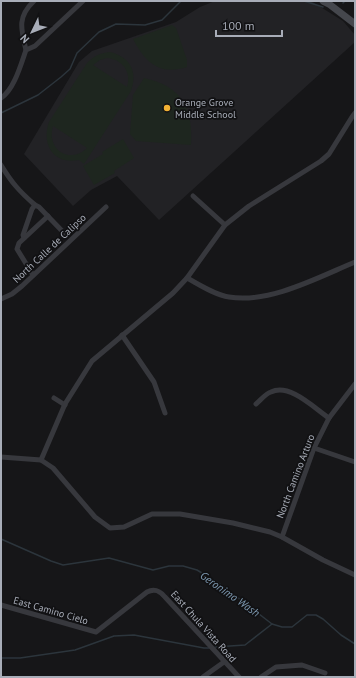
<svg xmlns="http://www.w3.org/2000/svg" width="356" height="678" font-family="'PT Sans',sans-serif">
  <rect width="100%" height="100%" fill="#161618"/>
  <!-- built -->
  <polygon fill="#222225" points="215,1 311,1 343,21 355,35 355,42 159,220 117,176 91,190 73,206 24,154 79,62 92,51 176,22 200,7"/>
  <!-- green -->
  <g fill="#1e261f" fill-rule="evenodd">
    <path d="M172,25l4,3 11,32v7c-28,9 -42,-5 -54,-28z"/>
    <path d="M110,52c20,5 28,19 21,39l-47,73 -5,-4c-25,5 -38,-15 -30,-38l38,-59c7,-7 13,-10 23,-11zM107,58c15,1 25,14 20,29l-34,-22 7,-5zM53,126l34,22c-18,17 -41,1 -34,-22z"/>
    <path d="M144,78c38,8 49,30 47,67l-55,-4 -6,-7 3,-39z"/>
    <polygon points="123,139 134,158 114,171 115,173 94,185 83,166 103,154 102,152"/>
  </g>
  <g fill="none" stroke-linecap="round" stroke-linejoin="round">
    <!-- stream -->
    <g stroke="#2c353c" stroke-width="1.5">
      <polyline points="304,1 323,7"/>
      <polyline points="343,3 345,1"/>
      <polyline points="1,113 38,95 61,77 70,69 77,53 99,32 116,24 145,25 162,20 181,1"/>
      <polyline points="1,539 51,561 63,565 109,558 153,570 169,566 183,566 197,570 220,584 272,624 282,627 292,627 307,615 316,615 323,619 341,635 355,644"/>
      <polyline points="215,647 245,645 272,624"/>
      <polyline points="1,658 20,658 75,650 114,636 134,635 204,648 209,648"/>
    </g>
    <!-- street -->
    <g stroke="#37383d" stroke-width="5">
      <path d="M26,50c-5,-21 -9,-33 8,-49"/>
      <path d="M1,98c13,-8 20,-34 25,-48l9,-4 48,-45"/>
      <path d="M1,165c11,18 18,26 34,40l4,2 26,27"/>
      <polyline points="193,196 225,225"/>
      <polyline points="24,238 23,235 32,209 35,205"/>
      <polyline points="33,275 17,249 19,243 48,216"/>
      <path d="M187,278c13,7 28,17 42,19 40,7 90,-20 126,-35"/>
      <polyline points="1,299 12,294 22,286 106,207"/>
      <polyline points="122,335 154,382 165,413"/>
      <polyline points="54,398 65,405"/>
      <path d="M256,404c5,-4 9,-10 15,-12 19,-9 43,16 58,26"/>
      <polyline points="314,448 355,462"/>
      <polyline points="1,457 41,460 53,468 95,517 110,528 124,527 152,514 180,514 233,523 270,532 282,537 323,560 355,575"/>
      <polyline points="41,460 65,404 92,361 173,293 187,278 225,225 249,206 321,161 329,154 352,117 355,113"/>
      <polyline points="282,537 314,448 329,418 355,384"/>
      <path d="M1,605l95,27 51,-40c8,-4 13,-1 18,5l74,80"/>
      <polyline points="203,677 224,662"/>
      <polyline points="261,677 276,667 302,665 325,673"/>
    </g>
    <!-- secondary -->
    <polyline stroke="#45474d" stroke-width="7" points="323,1 329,4 355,24"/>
  </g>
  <!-- markers -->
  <circle fill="#f2b134" stroke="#111113" stroke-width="1.5" cx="167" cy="108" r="4"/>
  <g text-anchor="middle" stroke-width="3.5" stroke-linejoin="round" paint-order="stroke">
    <!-- poi labels -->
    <g font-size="10" fill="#a8adb8" stroke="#111113" text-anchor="start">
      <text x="175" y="106">Orange Grove<tspan x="175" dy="12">Middle School</tspan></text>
    </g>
    <!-- street labels -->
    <g font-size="10" fill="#a8adb8" stroke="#111113">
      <text transform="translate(49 248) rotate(-43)" y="4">North Calle de Calipso</text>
      <text transform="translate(295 476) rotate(-69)" y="4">North Camino Arturo</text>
      <text transform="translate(51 610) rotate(16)" y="4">East Camino Cielo</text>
      <text transform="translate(204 626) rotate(48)" y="4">East Chula Vista Road</text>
    </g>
    <!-- water labels -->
    <g font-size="11" font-style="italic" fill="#7f9bb3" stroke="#111113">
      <text transform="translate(230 594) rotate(35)" y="4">Geronimo Wash</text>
    </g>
  </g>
  <!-- border -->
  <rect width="356" height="678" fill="none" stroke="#a8adb8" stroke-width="4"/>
  <!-- north arrow -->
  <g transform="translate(32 32) rotate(227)" stroke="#111113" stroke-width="3" paint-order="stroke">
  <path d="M0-3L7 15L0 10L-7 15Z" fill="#a8adb8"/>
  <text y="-6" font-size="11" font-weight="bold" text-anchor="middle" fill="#a8adb8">N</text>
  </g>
  <!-- scale -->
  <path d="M216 30v6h66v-6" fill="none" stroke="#a8adb8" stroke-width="2"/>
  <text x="222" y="30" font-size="12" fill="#a8adb8" stroke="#111113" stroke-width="3" paint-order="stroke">100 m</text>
</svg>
